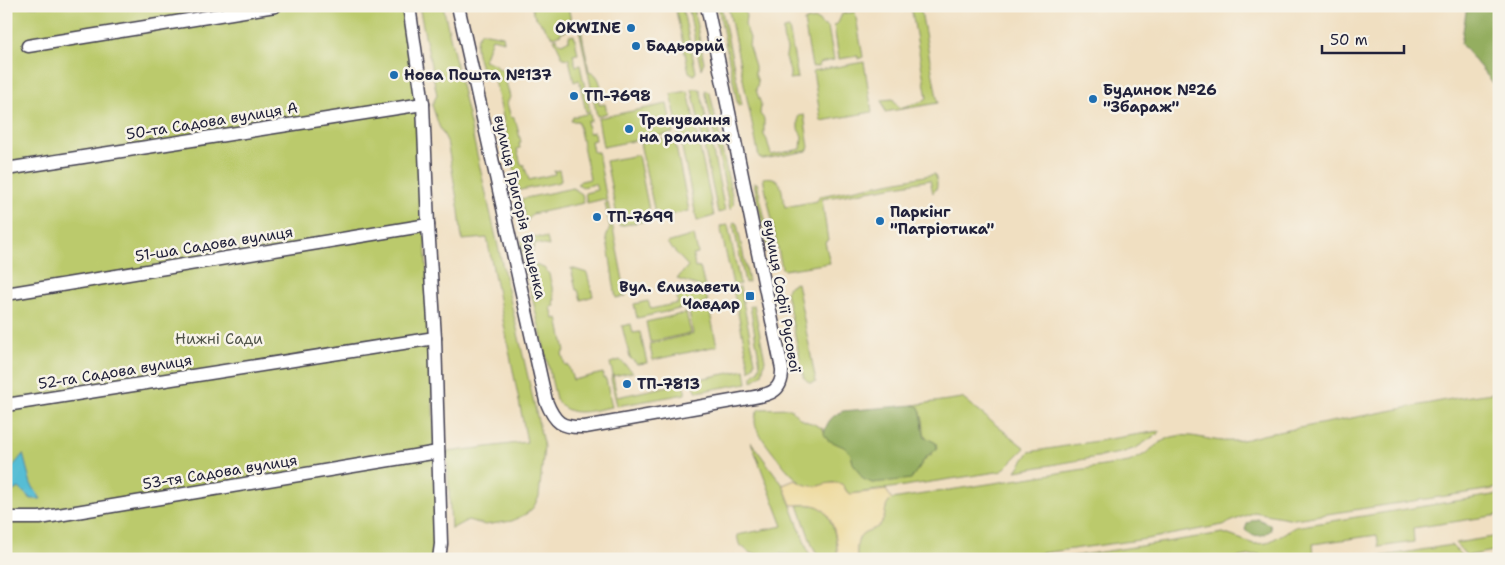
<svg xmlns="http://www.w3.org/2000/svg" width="1505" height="565" font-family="'Shantell Sans',sans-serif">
  <rect width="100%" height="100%" fill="#f7f3e8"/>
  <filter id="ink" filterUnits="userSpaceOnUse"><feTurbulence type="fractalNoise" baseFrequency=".02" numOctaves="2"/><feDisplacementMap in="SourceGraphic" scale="10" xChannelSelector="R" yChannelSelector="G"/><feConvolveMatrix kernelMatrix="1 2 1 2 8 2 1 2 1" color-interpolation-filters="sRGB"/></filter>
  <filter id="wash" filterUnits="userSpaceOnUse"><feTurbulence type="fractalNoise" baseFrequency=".0096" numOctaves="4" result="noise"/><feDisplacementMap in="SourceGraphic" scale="20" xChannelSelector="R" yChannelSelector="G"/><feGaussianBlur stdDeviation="1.12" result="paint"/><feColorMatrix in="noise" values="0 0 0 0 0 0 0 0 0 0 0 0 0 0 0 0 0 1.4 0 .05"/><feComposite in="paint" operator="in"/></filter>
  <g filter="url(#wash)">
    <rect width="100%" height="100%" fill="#f0dfc1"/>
    <!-- green -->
    <g fill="#bbca6c" stroke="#6e7654">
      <polygon points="6,6 402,6 419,104 440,559 6,559"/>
      <polygon points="419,6 443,6 544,447 539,497 533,508 526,514 512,521 485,525 468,520 451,529 447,452 527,442 487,238 462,240 459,211 447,141 439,126 432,105 437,95"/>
      <polygon points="532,6 568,6 571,21 567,23 569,30 561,32 561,34 553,37 533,14"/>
      <polygon points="675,6 682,6 696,72 694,75 689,72"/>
      <polygon points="688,6 693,6 704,62 701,69"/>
      <polygon points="718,6 721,6 742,105 738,106"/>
      <polygon points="728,6 743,6 746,16 745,25 750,38 749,47 755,66 755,74 758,82 756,90 761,104 760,114 764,119 764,135 767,140 771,155 801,149 802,136 798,129 798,116 804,115 809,147 807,151 763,159 759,157"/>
      <polygon points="911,6 920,6 938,103 885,112 882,100 893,99 899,108 921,102 927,98"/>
      <polygon points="855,12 863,57 858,59 858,56 839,59 834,26 838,23 842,14"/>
      <polygon points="817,19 822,25 828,27 834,60 819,63 820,66 812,67 804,21"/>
      <path d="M578,24h2l9,47c10,3 11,12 13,20l-5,2 2,12 6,-1 2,9 -10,3z"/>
      <path d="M789,28l9,50 -9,1c3,-7 -1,-12 -3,-18 -1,-5 1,-8 1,-12 -4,-10 -4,-9 -4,-20z"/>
      <path d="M482,32l21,4 1,5 -12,-3 -8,22 13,5 -1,2 7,3 7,27 -3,6 4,15 3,-1 1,5h1l5,20 -2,1 1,5 -3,1 4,15 3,1 5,15 26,-6 -1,-3 5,-1 2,9 -1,3 -39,8h-2l-25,-113 -12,-5c-3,-12 -12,-31 0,-40z"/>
      <polygon points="574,35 578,54 573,55 576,66 580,65 590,111 586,112 579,80 574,82 569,59 563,58 554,39 556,38 559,42 564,43 569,40 569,36"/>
      <polygon points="864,62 872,112 821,121 813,71"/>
      <polygon points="692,89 700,89 725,211 718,213"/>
      <polygon points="705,90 710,93 734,205 730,209"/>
      <polygon points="688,91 714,216 697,221 671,94"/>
      <polygon points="667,104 673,133 603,147 598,118"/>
      <polygon points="590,113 591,121 587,122 589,133 594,132 595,140 591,141 593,152 598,152 607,201 605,201 604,199 587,203 585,193 597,190 595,184 583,187 577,184 581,181 590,179 578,121 571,121 573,117"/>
      <polygon points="674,137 689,211 656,218 640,143"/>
      <polygon points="638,155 651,220 619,226 606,161"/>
      <path d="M935,174c2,7 4,14 -2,19l-3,-13 -108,19 6,42 -3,1 5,21 -46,7 -2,-2 -19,-90c21,-4 18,14 22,29l32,-6 3,-5z"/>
      <polygon points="754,183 757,183 774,260 770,261"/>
      <polygon points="573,188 582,194 584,203 532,214 526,223 521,199"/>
      <path d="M608,202l18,94 -10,2c-4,-21 -5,-41 -10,-61l4,-9 -5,-25z"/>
      <polygon points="735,222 737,224 749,282 745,283 733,223"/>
      <polygon points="728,225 740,284 733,285 720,226"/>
      <polygon points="694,235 698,254 693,255 695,268 700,267 705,288 677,279 688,266 667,243"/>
      <path d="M528,236l19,2 2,8 -14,-3 -6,20 15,5 5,6 6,26 -2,1 2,5 -4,1 3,12 4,-1 7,33 -3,2 3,12h3l5,15 30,-7 1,6h2l6,28c-21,3 -43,13 -56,-8l-36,-154 2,-5z"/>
      <polygon points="571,268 587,273 593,296 581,300 578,290 576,290"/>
      <polygon points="797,283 816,382 810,383 804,378 786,292 790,285"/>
      <polygon points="676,287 680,287 706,294 708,303 637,318 634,304 648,301 651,309 678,303 677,298 679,297"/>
      <polygon points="740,287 755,361 754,366 750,371 733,289"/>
      <polygon points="754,305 765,360 762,374 752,382 752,376 758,371 760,364 750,306"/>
      <polygon points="709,308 717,346 653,360 649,344 693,334 689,312"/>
      <polygon points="686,313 691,333 650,342 646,322"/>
      <polygon points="631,324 633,333 640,332 647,363 637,364 630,358 622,326"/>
      <path d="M620,360l13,12 -20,4 4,21 61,-13c5,1 8,5 7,10l-68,12 -6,-27 2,-4 -3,-12z"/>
      <polygon points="745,370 747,383 697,392 694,386 695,383 699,379"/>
      <path d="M1499,392v96l-205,31 -40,-7 -31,13 -76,14 -112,15 -10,5h-168c-3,-39 18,-21 26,-39 4,-9 0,-13 9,-21l237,-37c4,-2 9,-4 14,-7 11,-7 19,-17 34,-19 16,-2 30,4 46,5 14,1 26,-2 39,-6l195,-37z"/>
      <path d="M962,398l63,50 -23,23 -5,1 -146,22 -4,-2 -2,-4 -8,-6c-10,1 -20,8 -31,4 -11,-4 -46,-47 -50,-59 -2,-6 -1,-12 3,-18l32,-1c11,17 17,11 32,21 4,14 14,12 23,19 6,4 5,9 7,14 4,7 14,15 19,21 16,-4 28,0 42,-10 8,-5 5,-12 18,-19l4,-11c-15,-6 -11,-10 -13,-23 -1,-4 -3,-8 -4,-12l-6,-3z"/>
      <polygon points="1159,431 1159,433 1136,448 1121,453 1016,471 1029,452"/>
      <polygon points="751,442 783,485 811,559 781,554 767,556 750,553 739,544 737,535 783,526"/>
      <polygon points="1499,494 1499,515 1413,528 1414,542 1379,547 1377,535 1313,544 1314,557 1261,559 1259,554 1229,559 1057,559 1223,533 1254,544 1267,543 1295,527"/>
      <path d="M798,505c5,0 14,-1 19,1 15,4 22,40 20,53h-17l-8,-14z"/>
      <polygon points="1499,536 1499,550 1467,556 1455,543"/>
      <polygon points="1451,545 1462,556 1448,559 1366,559"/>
    </g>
    <!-- forest -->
    <g fill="#94ae60" stroke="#5b684e">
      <polygon points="1467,6 1499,6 1499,90 1461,44"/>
      <path d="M913,405l6,2c5,11 2,20 6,30l11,6 1,6 -11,8 -15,22 -39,4 -9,-4 -10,-16 -2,-9 -5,-6 -18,-8 -4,-6c3,-12 7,-18 19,-23z"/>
      <path d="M1258,519l12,6 1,5c-9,7 -16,8 -26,0l2,-6 6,-4z"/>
    </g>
    <!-- sand -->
    <path fill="#eeda9e" stroke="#887e6c" d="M795,480c25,14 26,-1 47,4l5,8 4,2 35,-4 6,9c-9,8 -5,12 -9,21 -8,18 -29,0 -26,39h-20c2,-14 -4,-46 -18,-52 -7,-4 -20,-2 -28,-2l-8,-20z"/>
    <!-- water -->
    <polygon fill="#57bdd4" stroke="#3c7088" points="23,454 31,484 41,499 31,499 19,488 9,493 6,491 6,475"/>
  </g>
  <g filter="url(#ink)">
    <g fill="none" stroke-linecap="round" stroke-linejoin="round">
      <!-- minor casing -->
      <g stroke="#413e4f" stroke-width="15">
        <g id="minor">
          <polyline points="409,6 423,104 428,225 435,338 441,544 439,559"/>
          <path d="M458,6l88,395c9,22 15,27 39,26l158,-28c21,-4 40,-3 39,-30l-75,-363"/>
          <polyline points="28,46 275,6"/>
          <polyline points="6,169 423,104"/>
          <polyline points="6,294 428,225"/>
          <polyline points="6,405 435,338"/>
          <polyline points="6,518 40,518 438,452"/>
        </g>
      </g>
      <!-- minor -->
      <use href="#minor" stroke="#fff" stroke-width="12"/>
    </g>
  </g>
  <!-- markers -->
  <g fill="#1f6fb2" stroke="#f7f3e8" stroke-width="2">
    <circle cx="631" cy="28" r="5"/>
    <circle cx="636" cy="46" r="5"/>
    <circle cx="394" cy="75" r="5"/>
    <circle cx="574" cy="96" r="5"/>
    <circle cx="1093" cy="99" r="5"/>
    <circle cx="629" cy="129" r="5"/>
    <circle cx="597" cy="217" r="5"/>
    <circle cx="880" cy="221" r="5"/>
    <rect x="745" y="291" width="10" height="10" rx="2.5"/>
    <circle cx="627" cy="384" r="5"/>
  </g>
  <g text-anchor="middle" stroke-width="5" stroke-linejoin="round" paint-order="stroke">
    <!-- poi labels -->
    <g font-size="15" font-weight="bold" fill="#22223b" stroke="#f7f3e8" text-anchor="start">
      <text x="621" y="33" text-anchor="end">OKWINE</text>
      <text x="646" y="51">Бадьорий</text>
      <text x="404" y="80">Нова Пошта №137</text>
      <text x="1103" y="95">Будинок №26<tspan x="1103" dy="17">"Збараж"</tspan></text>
      <text x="584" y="101">ТП-7698</text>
      <text x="639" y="125">Тренування<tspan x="639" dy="17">на роликах</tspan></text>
      <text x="890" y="217">Паркінг<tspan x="890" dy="17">"Патріотика"</tspan></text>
      <text x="607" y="222">ТП-7699</text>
      <text x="740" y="292" text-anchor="end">Вул. Єлизавети<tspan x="740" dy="17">Чавдар</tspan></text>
      <text x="637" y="389">ТП-7813</text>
    </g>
    <!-- street labels -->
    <g font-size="15" fill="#22223b" stroke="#f7f3e8">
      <text transform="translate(212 121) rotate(-9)" y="5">50-та Садова вулиця А</text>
      <text transform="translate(520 207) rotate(77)" y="5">вулиця Григорія Ващенка</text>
      <text transform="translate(214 244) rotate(-9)" y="5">51-ша Садова вулиця</text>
      <text transform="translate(782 296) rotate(80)" y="5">вулиця Софії Русової</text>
      <text transform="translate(115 372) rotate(-9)" y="5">52-га Садова вулиця</text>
      <text transform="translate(220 472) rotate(-9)" y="5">53-тя Садова вулиця</text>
    </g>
    <!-- park labels -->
    <g font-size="15" fill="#50544a" stroke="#f7f3e8">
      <text x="219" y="344">Нижні Сади</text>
    </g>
  </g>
  <!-- margin -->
  <rect width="1505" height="565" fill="none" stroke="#f7f3e8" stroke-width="25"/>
  <!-- scale -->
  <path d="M1322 45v8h82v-8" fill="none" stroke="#22223b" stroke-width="2.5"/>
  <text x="1330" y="45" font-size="15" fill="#22223b" stroke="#f7f3e8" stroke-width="4" paint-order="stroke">50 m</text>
</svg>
